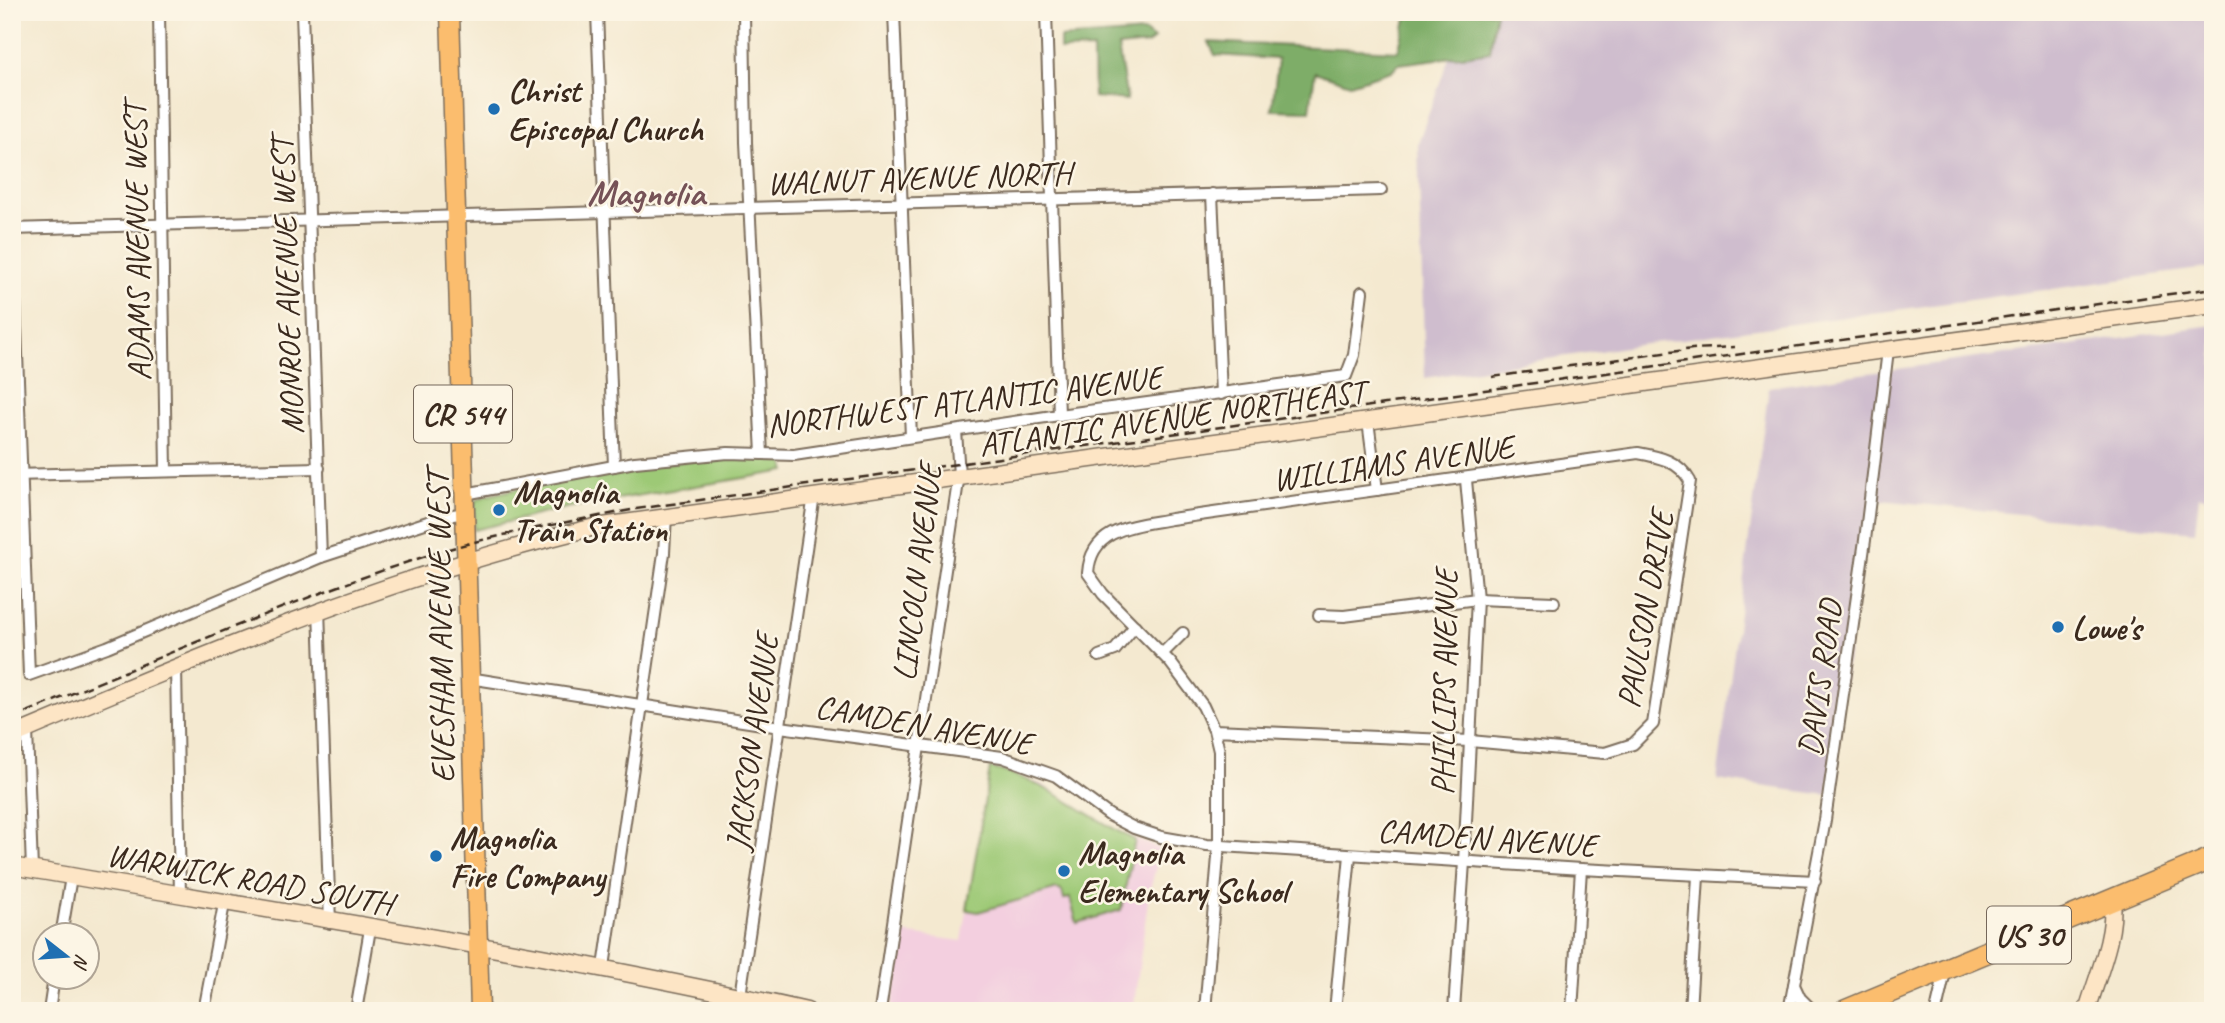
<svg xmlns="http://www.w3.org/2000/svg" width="2225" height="1023" font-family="Caveat,sans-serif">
  <rect width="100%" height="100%" fill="#fcf5e5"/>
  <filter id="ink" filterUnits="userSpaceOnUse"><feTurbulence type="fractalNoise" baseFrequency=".0143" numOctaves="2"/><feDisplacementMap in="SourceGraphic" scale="14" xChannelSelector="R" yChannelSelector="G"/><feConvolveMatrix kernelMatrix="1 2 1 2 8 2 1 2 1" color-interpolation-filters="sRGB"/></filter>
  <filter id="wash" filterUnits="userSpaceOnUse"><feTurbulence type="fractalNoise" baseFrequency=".00686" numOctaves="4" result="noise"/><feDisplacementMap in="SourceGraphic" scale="28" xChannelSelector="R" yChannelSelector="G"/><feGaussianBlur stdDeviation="1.57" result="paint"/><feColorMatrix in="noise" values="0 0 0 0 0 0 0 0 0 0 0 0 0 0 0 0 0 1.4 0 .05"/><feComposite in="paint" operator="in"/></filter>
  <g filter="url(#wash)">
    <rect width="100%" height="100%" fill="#f4e9d0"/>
    <!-- built -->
    <polygon fill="#f3cfdf" points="990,768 1042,784 1112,829 1161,849 1149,893 1133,1011 891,1011 902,933 962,941"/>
    <!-- industrial -->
    <g fill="#cfbdce">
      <polygon points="1496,12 2213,12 2213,267 1638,345 1425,378 1418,143 1449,58 1490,52"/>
      <polygon points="2213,325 2213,498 2199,496 2195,532 1871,499 1827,795 1717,780 1769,387"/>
    </g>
    <!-- green -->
    <g fill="#9dc976" stroke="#6c7a4a" stroke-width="2">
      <path d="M754,456l30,5 2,10 -216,36 -96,23 1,-29 10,-5c89,-20 178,-37 269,-40z"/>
      <path d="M990,768c58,13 94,47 145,72l-14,70 -44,13 -7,-25 -6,1 -2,-8 -5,-2 -79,23 -11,-2z"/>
    </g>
    <!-- forest -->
    <g fill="#7ead67" stroke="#5c6c42" stroke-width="2">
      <polygon points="1408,12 1496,12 1490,52 1399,64 1391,71 1350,84 1315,72 1310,111 1272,110 1278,59 1215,55 1209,42 1398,51"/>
      <polygon points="1145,32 1154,39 1148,44 1118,47 1127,100 1094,97 1093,49 1060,50 1060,38"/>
    </g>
  </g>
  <g filter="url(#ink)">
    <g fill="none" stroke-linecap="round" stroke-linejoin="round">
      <!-- street casing -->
      <g stroke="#7c6d5c" stroke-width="14">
        <g id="street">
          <polyline points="159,12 166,471"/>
          <polyline points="302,12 321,557"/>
          <polyline points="597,12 614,466"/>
          <polyline points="744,12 746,142 762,454"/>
          <polyline points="894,12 911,437"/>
          <polyline points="1046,12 1059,415"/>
          <polyline points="1212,194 1221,394"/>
          <polyline points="12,219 29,675 107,647 321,557 446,516 466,513"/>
          <polyline points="12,229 1381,190"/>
          <polyline points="1368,421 1377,490"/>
          <polyline points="12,475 319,468"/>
          <polyline points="465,494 635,462 728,453 794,455 1059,415 1346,376 1354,355 1362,292"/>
          <polyline points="319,609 330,923"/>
          <polyline points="1319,615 1344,616 1477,599 1554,602"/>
          <polyline points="1162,654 1183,633"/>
          <polyline points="1099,656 1115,650 1135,626"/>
          <polyline points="176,667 180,896"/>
          <polyline points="469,678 780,727 1002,757 1056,776 1109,815 1134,828 1161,837 1207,845 1581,869 1815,881"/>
          <polyline points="27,730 32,870"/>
          <polyline points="61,936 71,877"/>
          <polyline points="604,967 664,553 666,515"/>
          <polyline points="1794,985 1800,998 1813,1011"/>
          <polyline points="740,996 814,495"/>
          <polyline points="49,1011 54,978"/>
          <polyline points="204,1011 224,904"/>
          <polyline points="356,1011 370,929"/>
          <polyline points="880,1011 959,475 956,431"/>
          <path d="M1205,1011l14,-166v-94l-5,-21 -11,-24 -33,-44 -67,-68 -15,-21c3,-46 47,-47 83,-54l467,-66c22,4 41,8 52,28l-37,243 -20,20 -28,9 -135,-12 -256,-11"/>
          <polyline points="1335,1011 1350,855"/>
          <polyline points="1454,1011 1464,862 1477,599 1466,480"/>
          <polyline points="1572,1011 1581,869"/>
          <polyline points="1690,1011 1698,876"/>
          <polyline points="1789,1011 1825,820 1865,540 1888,350"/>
          <polyline points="1936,1011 1945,972"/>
        </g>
      </g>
      <!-- secondary casing -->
      <g stroke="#7c6d5c" stroke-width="19">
        <g id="secondary">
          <path d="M12,736c192,-81 379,-161 583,-209l1618,-222"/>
          <path d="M12,866c266,46 533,86 795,145"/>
          <path d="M2087,1011c10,-35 29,-75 25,-111"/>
        </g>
      </g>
      <!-- primary casing -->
      <g stroke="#7c6d5c" stroke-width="21">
        <polyline id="primary" points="450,12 480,1011"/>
      </g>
      <!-- highway casing -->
      <g stroke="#7c6d5c" stroke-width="24">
        <polyline id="highway" points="1845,1011 2213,858"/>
      </g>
      <!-- street -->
      <use href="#street" stroke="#fff" stroke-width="10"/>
      <!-- secondary -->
      <use href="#secondary" stroke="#fde5c5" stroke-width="16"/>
      <!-- primary -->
      <use href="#primary" stroke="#fbbd6e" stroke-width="18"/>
      <!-- highway -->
      <use href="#highway" stroke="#fbbd6e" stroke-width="21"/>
      <!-- rail -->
      <g stroke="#3b2a1e" stroke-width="2.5" stroke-dasharray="10 5" stroke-linecap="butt">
        <polyline points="1492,377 1692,349 1735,347"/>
        <path d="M12,718c137,-55 272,-116 411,-161 69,-23 142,-34 213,-48l1577,-221"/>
      </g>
    </g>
  </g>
  <!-- markers -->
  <g fill="#1f6fb2" stroke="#fcf5e5" stroke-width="2.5">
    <circle cx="494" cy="109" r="7"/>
    <circle cx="499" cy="510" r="7"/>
    <circle cx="2058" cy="627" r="7"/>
    <circle cx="436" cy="856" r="7"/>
    <circle cx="1064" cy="871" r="7"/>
  </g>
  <g text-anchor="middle" stroke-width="5" stroke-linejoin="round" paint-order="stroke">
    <!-- shield labels -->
    <g fill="#fcf5e5" stroke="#75675a" stroke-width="2">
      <rect x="414" y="385.5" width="98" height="57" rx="5"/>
      <rect x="1987" y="906.5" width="84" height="57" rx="5"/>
    </g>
    <g font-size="32" font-weight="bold" fill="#3b2a1e">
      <text x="463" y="425">CR 544</text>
      <text x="2029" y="946">US 30</text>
    </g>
    <!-- poi labels -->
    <g font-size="33" font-weight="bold" fill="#3b2a1e" stroke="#fcf5e5" text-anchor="start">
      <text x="508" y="102">Christ<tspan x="508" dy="38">Episcopal Church</tspan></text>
      <text x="513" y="503">Magnolia<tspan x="513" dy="38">Train Station</tspan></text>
      <text x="2072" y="639">Lowe's</text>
      <text x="450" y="849">Magnolia<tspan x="450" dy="38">Fire Company</tspan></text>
      <text x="1078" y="864">Magnolia<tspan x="1078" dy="38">Elementary School</tspan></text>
    </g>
    <!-- street labels -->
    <g font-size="33" fill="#3b2a1e" stroke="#fcf5e5">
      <text transform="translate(919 177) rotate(-2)" y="12">WALNUT AVENUE NORTH</text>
      <text transform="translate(136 242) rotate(-91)" y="12">ADAMS AVENUE WEST</text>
      <text transform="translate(286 286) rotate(-92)" y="12">MONROE AVENUE WEST</text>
      <text transform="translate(964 400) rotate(-7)" y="12">NORTHWEST ATLANTIC AVENUE</text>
      <text transform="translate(1172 417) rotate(-8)" y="12">ATLANTIC AVENUE NORTHEAST</text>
      <text transform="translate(1393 462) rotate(-8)" y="12">WILLIAMS AVENUE</text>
      <text transform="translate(916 572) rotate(-83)" y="12">LINCOLN AVENUE</text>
      <text transform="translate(1644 609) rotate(-80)" y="12">PAULSON DRIVE</text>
      <text transform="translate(439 627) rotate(-91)" y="12">EVESHAM AVENUE WEST</text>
      <text transform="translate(1819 678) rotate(-82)" y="12">DAVIS ROAD</text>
      <text transform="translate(1443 682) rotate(-89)" y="12">PHILLIPS AVENUE</text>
      <text transform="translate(924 724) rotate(10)" y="12">CAMDEN AVENUE</text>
      <text transform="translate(751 742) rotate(-82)" y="12">JACKSON AVENUE</text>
      <text transform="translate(1487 837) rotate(4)" y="12">CAMDEN AVENUE</text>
      <text transform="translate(250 878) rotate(10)" y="12">WARWICK ROAD SOUTH</text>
    </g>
    <!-- quarter labels -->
    <g font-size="37" font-weight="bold" fill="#765257" stroke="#fcf5e5">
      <text x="646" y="205">Magnolia</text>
    </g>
  </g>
  <!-- margin -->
  <rect width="2225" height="1023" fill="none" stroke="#fcf5e5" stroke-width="42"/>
  <!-- north arrow -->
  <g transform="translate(66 956) rotate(107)"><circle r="33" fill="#fcf5e5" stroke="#afa495" stroke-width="2"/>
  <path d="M0-5L12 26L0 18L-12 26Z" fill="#1f6fb2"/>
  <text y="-10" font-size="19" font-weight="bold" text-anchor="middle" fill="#3b2a1e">N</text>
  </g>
</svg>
